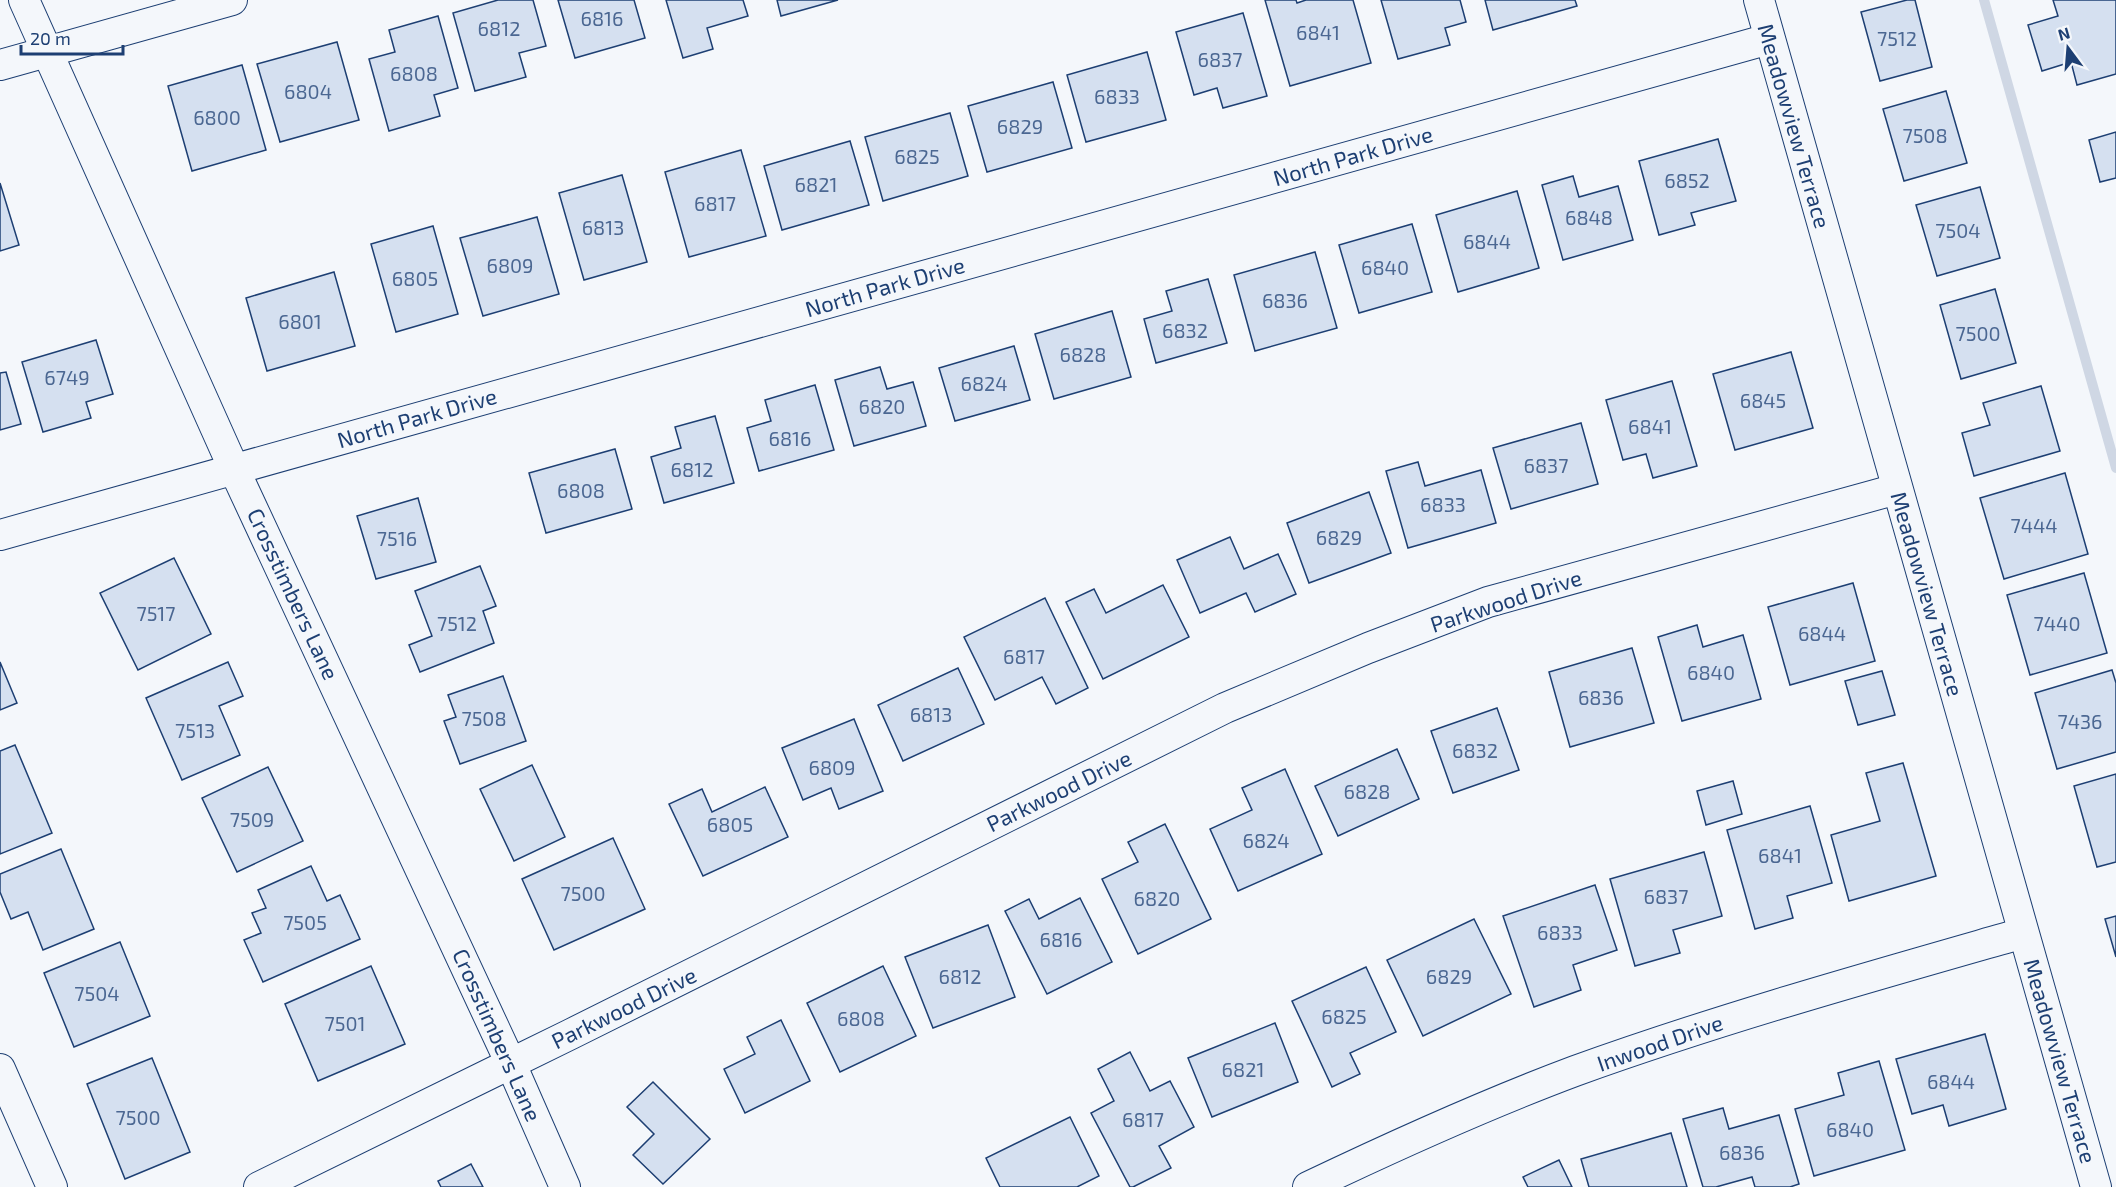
<svg xmlns="http://www.w3.org/2000/svg" width="2116" height="1187" font-family="'Exo 2',sans-serif">
  <rect width="100%" height="100%" fill="#f4f7fb"/>
  <g fill="none" stroke-linecap="round" stroke-linejoin="round">
    <!-- stream -->
    <polyline stroke="#cfd7e4" stroke-width="10" points="1984,0 2116,468"/>
  </g>
  <!-- building -->
  <g fill="#d5e0f0" stroke="#1d3f73" stroke-width="1.5">
    <polygon points="498,0 533,0 546,46 519,53 526,77 475,91 453,13"/>
    <polygon points="558,0 634,0 645,38 575,58"/>
    <polygon points="666,0 743,0 748,16 707,28 713,49 683,58"/>
    <polygon points="777,0 838,0 781,16"/>
    <polygon points="1265,0 1296,0 1297,3 1306,0 1353,0 1371,63 1290,86"/>
    <polygon points="1381,0 1460,0 1466,22 1445,28 1450,45 1398,59"/>
    <polygon points="1485,0 1575,0 1577,6 1493,30"/>
    <polygon points="1907,0 1915,0 1932,67 1880,81 1861,12"/>
    <polygon points="2053,0 2116,0 2116,74 2077,85 2071,62 2042,71 2028,25 2058,16"/>
    <polygon points="1243,13 1267,96 1223,108 1217,88 1194,95 1176,32"/>
    <polygon points="438,16 458,88 434,95 440,116 389,131 369,59 395,52 389,30"/>
    <polygon points="337,42 359,120 280,142 257,64"/>
    <polygon points="1147,52 1166,120 1086,142 1067,75"/>
    <polygon points="242,65 266,150 192,171 168,86"/>
    <polygon points="1053,82 1072,148 987,172 968,106"/>
    <polygon points="1946,91 1967,163 1904,181 1883,109"/>
    <polygon points="950,113 968,176 883,201 865,137"/>
    <polygon points="2116,132 2116,178 2100,182 2089,140"/>
    <polygon points="1718,139 1736,201 1691,213 1695,225 1659,235 1639,161"/>
    <polygon points="850,141 869,205 782,230 764,166"/>
    <polygon points="741,150 766,236 689,257 665,172"/>
    <polygon points="622,175 647,262 584,280 559,193"/>
    <polygon points="1573,176 1579,197 1618,186 1633,240 1563,260 1542,185"/>
    <polygon points="0,183 19,245 0,251"/>
    <polygon points="1980,187 2000,258 1937,276 1916,205"/>
    <polygon points="1517,191 1539,268 1458,292 1436,215"/>
    <polygon points="537,217 559,294 483,316 460,238"/>
    <polygon points="1412,224 1432,292 1359,313 1339,245"/>
    <polygon points="433,226 458,314 396,332 371,244"/>
    <polygon points="1315,252 1337,328 1255,351 1234,275"/>
    <polygon points="334,272 355,346 267,371 246,298"/>
    <polygon points="1208,279 1227,343 1156,363 1144,319 1172,311 1166,291"/>
    <polygon points="1995,289 2016,363 1961,379 1940,305"/>
    <polygon points="1112,311 1131,377 1054,399 1035,334"/>
    <polygon points="96,340 113,394 86,402 91,418 43,432 22,362"/>
    <polygon points="1014,346 1030,400 955,421 939,368"/>
    <polygon points="1791,352 1813,428 1735,450 1713,374"/>
    <polygon points="880,367 887,389 913,382 926,426 854,446 835,380"/>
    <polygon points="6,372 21,424 0,430 0,373"/>
    <polygon points="1672,381 1697,466 1653,478 1646,454 1623,460 1606,400"/>
    <polygon points="815,385 834,450 759,471 747,428 771,421 765,400"/>
    <polygon points="2041,386 2060,451 1974,476 1962,433 1990,425 1983,403"/>
    <polygon points="715,416 734,483 664,503 651,457 681,448 675,427"/>
    <polygon points="1581,423 1598,484 1511,509 1493,448"/>
    <polygon points="615,449 632,509 546,533 529,473"/>
    <polygon points="1418,462 1425,486 1481,470 1496,523 1408,548 1386,471"/>
    <polygon points="2065,473 2088,554 2004,579 1980,498"/>
    <polygon points="1369,492 1391,553 1309,583 1287,523"/>
    <polygon points="418,498 436,562 376,579 357,516"/>
    <polygon points="1230,537 1244,569 1278,554 1296,594 1255,612 1246,593 1200,613 1177,560"/>
    <polygon points="174,558 211,634 138,670 100,593"/>
    <polygon points="480,566 496,606 483,611 494,643 420,672 409,645 432,636 415,591"/>
    <polygon points="2084,573 2107,653 2030,675 2007,595"/>
    <polygon points="1853,583 1875,661 1790,685 1768,607"/>
    <polygon points="1163,585 1189,637 1103,679 1066,602 1094,589 1106,613"/>
    <polygon points="1045,598 1088,688 1056,704 1042,677 995,700 964,637"/>
    <polygon points="1697,625 1703,647 1743,635 1761,699 1682,721 1658,637"/>
    <polygon points="1632,648 1654,723 1570,747 1549,672"/>
    <polygon points="0,662 17,703 0,710"/>
    <polygon points="228,662 243,696 219,706 240,755 182,780 146,698"/>
    <polygon points="958,668 984,724 903,761 878,705"/>
    <polygon points="2112,670 2116,683 2116,752 2057,769 2035,693"/>
    <polygon points="1882,671 1895,715 1858,725 1845,681"/>
    <polygon points="503,676 526,741 460,764 444,721 456,717 448,695"/>
    <polygon points="1497,708 1519,770 1453,793 1431,731"/>
    <polygon points="854,719 883,791 839,809 831,788 803,800 782,748"/>
    <polygon points="15,745 52,833 0,854 0,751"/>
    <polygon points="1397,749 1419,799 1338,836 1315,786"/>
    <polygon points="1903,763 1936,876 1849,901 1831,835 1880,821 1866,773"/>
    <polygon points="532,765 565,837 514,861 480,789"/>
    <polygon points="268,767 303,841 237,872 202,798"/>
    <polygon points="1285,769 1322,854 1238,891 1210,829 1252,810 1242,788"/>
    <polygon points="2116,774 2116,862 2097,867 2074,786"/>
    <polygon points="1733,781 1742,814 1706,825 1697,791"/>
    <polygon points="765,787 788,837 703,876 669,804 702,789 712,812"/>
    <polygon points="1810,806 1832,883 1787,896 1793,918 1755,929 1727,830"/>
    <polygon points="1165,824 1211,919 1138,954 1102,879 1138,862 1128,842"/>
    <polygon points="613,838 645,909 554,950 522,879"/>
    <polygon points="61,849 94,929 43,950 28,912 11,919 0,892 0,874"/>
    <polygon points="1704,852 1722,916 1673,930 1680,953 1635,966 1610,879"/>
    <polygon points="311,866 327,901 340,895 360,939 263,982 244,940 261,933 252,913 266,908 258,890"/>
    <polygon points="1595,885 1617,950 1573,965 1581,990 1534,1007 1503,916"/>
    <polygon points="1080,898 1112,962 1047,994 1005,911 1029,899 1039,919"/>
    <polygon points="2116,916 2116,957 2105,919"/>
    <polygon points="1474,919 1511,994 1423,1036 1387,960"/>
    <polygon points="988,925 1015,997 933,1028 905,957"/>
    <polygon points="120,942 150,1016 74,1047 44,973"/>
    <polygon points="371,966 405,1044 318,1081 285,1004"/>
    <polygon points="883,966 916,1036 840,1072 807,1003"/>
    <polygon points="1366,967 1396,1032 1350,1053 1360,1074 1332,1087 1292,1001"/>
    <polygon points="781,1020 810,1081 745,1113 724,1069 755,1054 747,1037"/>
    <polygon points="1275,1023 1298,1082 1212,1117 1188,1058"/>
    <polygon points="1985,1034 2006,1109 1949,1126 1943,1105 1912,1114 1896,1059"/>
    <polygon points="1130,1052 1150,1091 1170,1081 1194,1127 1159,1146 1171,1168 1133,1187 1130,1187 1091,1113 1114,1101 1098,1069"/>
    <polygon points="152,1058 190,1152 125,1179 87,1084"/>
    <polygon points="1879,1061 1905,1150 1814,1176 1795,1109 1844,1095 1838,1073"/>
    <polygon points="653,1082 710,1139 663,1184 633,1155 654,1134 627,1107"/>
    <polygon points="1723,1108 1729,1129 1779,1115 1799,1184 1790,1187 1755,1187 1752,1177 1716,1187 1703,1187 1683,1119"/>
    <polygon points="1070,1117 1099,1176 1077,1187 1000,1187 986,1158"/>
    <polygon points="1671,1133 1687,1187 1589,1187 1581,1159"/>
    <polygon points="1559,1160 1572,1187 1528,1187 1523,1177"/>
    <polygon points="471,1164 483,1187 441,1187 438,1181"/>
  </g>
  <g fill="none" stroke-linecap="round" stroke-linejoin="round">
    <!-- street casing -->
    <g stroke="#1d3f73" stroke-width="32">
      <g id="street">
        <polyline points="24,0 234,469 511,1064 565,1187"/>
        <polyline points="1759,0 2096,1187"/>
        <polyline points="0,65 232,0"/>
        <polyline points="0,535 1769,39"/>
        <polyline points="0,1069 52,1187"/>
        <polyline points="259,1187 571,1034 1225,708 1368,648 1488,602 1897,489"/>
        <path d="M1308,1187c88,-42 176,-82 267,-116 147,-53 298,-95 448,-138"/>
      </g>
    </g>
    <!-- street -->
    <use href="#street" stroke="#f4f7fb" stroke-width="30"/>
  </g>
  <g text-anchor="middle" stroke-width="4.5" stroke-linejoin="round" paint-order="stroke">
    <!-- number labels -->
    <g font-size="20" fill="#4b6792">
      <text x="602" y="26">6816</text>
      <text x="499" y="36">6812</text>
      <text x="1318" y="40">6841</text>
      <text x="1897" y="46">7512</text>
      <text x="1220" y="67">6837</text>
      <text x="414" y="81">6808</text>
      <text x="308" y="99">6804</text>
      <text x="1117" y="104">6833</text>
      <text x="217" y="125">6800</text>
      <text x="1020" y="134">6829</text>
      <text x="1925" y="143">7508</text>
      <text x="917" y="164">6825</text>
      <text x="1687" y="188">6852</text>
      <text x="816" y="192">6821</text>
      <text x="715" y="211">6817</text>
      <text x="1589" y="225">6848</text>
      <text x="603" y="235">6813</text>
      <text x="1958" y="238">7504</text>
      <text x="1487" y="249">6844</text>
      <text x="510" y="273">6809</text>
      <text x="1385" y="275">6840</text>
      <text x="415" y="286">6805</text>
      <text x="1285" y="308">6836</text>
      <text x="300" y="329">6801</text>
      <text x="1185" y="338">6832</text>
      <text x="1978" y="341">7500</text>
      <text x="1083" y="362">6828</text>
      <text x="67" y="385">6749</text>
      <text x="984" y="391">6824</text>
      <text x="1763" y="408">6845</text>
      <text x="882" y="414">6820</text>
      <text x="1650" y="434">6841</text>
      <text x="790" y="446">6816</text>
      <text x="1546" y="473">6837</text>
      <text x="692" y="477">6812</text>
      <text x="581" y="498">6808</text>
      <text x="1443" y="512">6833</text>
      <text x="2034" y="533">7444</text>
      <text x="1339" y="545">6829</text>
      <text x="397" y="546">7516</text>
      <text x="156" y="621">7517</text>
      <text x="457" y="631">7512</text>
      <text x="2057" y="631">7440</text>
      <text x="1822" y="641">6844</text>
      <text x="1024" y="664">6817</text>
      <text x="1711" y="680">6840</text>
      <text x="1601" y="705">6836</text>
      <text x="931" y="722">6813</text>
      <text x="484" y="726">7508</text>
      <text x="2080" y="729">7436</text>
      <text x="195" y="738">7513</text>
      <text x="1475" y="758">6832</text>
      <text x="832" y="775">6809</text>
      <text x="1367" y="799">6828</text>
      <text x="252" y="827">7509</text>
      <text x="730" y="832">6805</text>
      <text x="1266" y="848">6824</text>
      <text x="1780" y="863">6841</text>
      <text x="583" y="901">7500</text>
      <text x="1666" y="904">6837</text>
      <text x="1157" y="906">6820</text>
      <text x="305" y="930">7505</text>
      <text x="1560" y="940">6833</text>
      <text x="1061" y="947">6816</text>
      <text x="960" y="984">6812</text>
      <text x="1449" y="984">6829</text>
      <text x="97" y="1001">7504</text>
      <text x="1344" y="1024">6825</text>
      <text x="861" y="1026">6808</text>
      <text x="345" y="1031">7501</text>
      <text x="1243" y="1077">6821</text>
      <text x="1951" y="1089">6844</text>
      <text x="138" y="1125">7500</text>
      <text x="1143" y="1127">6817</text>
      <text x="1850" y="1137">6840</text>
      <text x="1742" y="1160">6836</text>
    </g>
    <!-- street labels -->
    <g font-size="22" fill="#1d3f73" stroke="#f4f7fb">
      <text transform="translate(1794 126) rotate(74)" y="8">Meadowview Terrace</text>
      <text transform="translate(1353 156) rotate(-16)" y="8">North Park Drive</text>
      <text transform="translate(885 287) rotate(-16)" y="8">North Park Drive</text>
      <text transform="translate(417 418) rotate(-16)" y="8">North Park Drive</text>
      <text transform="translate(293 594) rotate(65)" y="8">Crosstimbers Lane</text>
      <text transform="translate(1927 594) rotate(74)" y="8">Meadowview Terrace</text>
      <text transform="translate(1506 601) rotate(-18)" y="8">Parkwood Drive</text>
      <text transform="translate(1059 791) rotate(-26)" y="8">Parkwood Drive</text>
      <text transform="translate(624 1008) rotate(-26)" y="8">Parkwood Drive</text>
      <text transform="translate(497 1035) rotate(66)" y="8">Crosstimbers Lane</text>
      <text transform="translate(1660 1043) rotate(-19)" y="8">Inwood Drive</text>
      <text transform="translate(2060 1061) rotate(74)" y="8">Meadowview Terrace</text>
    </g>
  </g>
  <!-- north arrow -->
  <g transform="translate(2068 48) rotate(344)" stroke="#f4f7fb" stroke-width="4.5" paint-order="stroke">
  <path d="M0-4.5L10 22L0 15L-10 22Z" fill="#1d3f73"/>
  <text y="-9" font-size="16" font-weight="bold" text-anchor="middle" fill="#1d3f73">N</text>
  </g>
  <!-- scale -->
  <path d="M21 45v9h102v-9" fill="none" stroke="#1d3f73" stroke-width="3"/>
  <text x="30" y="45" font-size="18" fill="#1d3f73" stroke="#f4f7fb" stroke-width="4.5" paint-order="stroke">20 m</text>
</svg>
